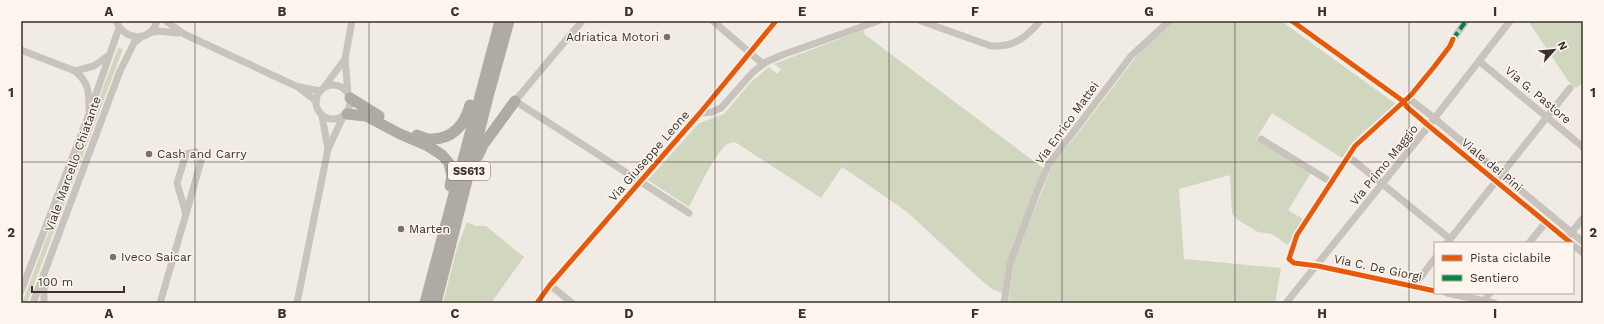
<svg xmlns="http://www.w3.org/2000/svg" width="1604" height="324" font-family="'Work Sans',sans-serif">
  <rect width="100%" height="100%" fill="#f0ebe5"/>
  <!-- green -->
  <g fill="#d1d6bf">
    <polygon points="1173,21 1281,21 1396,104 1357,138 1342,158 1272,113 1256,139 1311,173 1288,210 1303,219 1288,245 1272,234 1258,232 1238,220 1232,214 1230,175 1179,189 1184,259 1281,268 1275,303 1008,303 1015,257 1053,164 1078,133 1142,49"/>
    <polygon points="1528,21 1583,21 1583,83 1576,88 1569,82"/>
    <path d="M863,30l2,2 -1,2 179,134 -33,87 -6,39 -12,-5 -10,-8 -76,-70 -64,-44 -21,31 -86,-56c-3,0 -6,1 -9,3 -12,10 -29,47 -37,62l-41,-27 51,-57 25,-9 27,-32 18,-15 8,7 4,-5 -7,-5z"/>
    <polygon points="118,48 123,49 27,303 22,303"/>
    <polygon points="467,222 476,226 486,226 524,257 491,303 443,303 457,248"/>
  </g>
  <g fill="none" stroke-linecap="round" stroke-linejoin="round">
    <!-- minor -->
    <g stroke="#c9c3be" stroke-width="7">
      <path d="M116,21c8,20 35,22 41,0"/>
      <polyline points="166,21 184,34 298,87 316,101"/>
      <polyline points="582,21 515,101 689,213"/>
      <polyline points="713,21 763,64"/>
      <path d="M921,21l70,25c23,1 35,-8 49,-25"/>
      <polyline points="1292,21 1403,101 1407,107 1429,126 1571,243"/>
      <polyline points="149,33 158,31 178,33"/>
      <polyline points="21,50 75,71"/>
      <polyline points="1479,61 1583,147"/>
      <circle cx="333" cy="102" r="17"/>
      <polyline points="325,86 345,59"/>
      <polyline points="300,87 320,91"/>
      <polyline points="348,93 345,59 352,21"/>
      <polyline points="1403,101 1412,101 1429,114 1583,242"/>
      <path d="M89,109c0,-18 0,-26 -14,-38l19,-5 15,-11"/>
      <polyline points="700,113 712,112 721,108 753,72 766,62 782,55 878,21"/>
      <polyline points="322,116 328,149"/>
      <polyline points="1261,139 1331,182"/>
      <polygon points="196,152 201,161 186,214 177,183 186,154"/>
      <polyline points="1348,156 1450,239"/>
      <polyline points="1569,236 1583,218"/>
      <polyline points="1447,243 1570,88"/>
      <polyline points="1529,243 1546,222"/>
      <polyline points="1573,245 1583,253"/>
      <polyline points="44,281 44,303"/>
      <polyline points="550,285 572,303"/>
      <polyline points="1414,286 1435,258"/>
      <polyline points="21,291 89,114 119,28"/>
      <polyline points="1435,291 1318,266 1294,263 1289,259 1297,235 1355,146 1411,95 1434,67 1466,21"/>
      <polyline points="1447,293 1494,303"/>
      <polyline points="1484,301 1490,293"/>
      <polyline points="33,303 120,71 134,43 141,37"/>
      <polyline points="160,303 186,214"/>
      <polyline points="297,303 328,149 343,117"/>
      <polyline points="537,303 550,285 700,113 776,21"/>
      <polyline points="1004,303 1010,265 1013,255 1040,184 1049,164 1131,56 1169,21"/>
      <polyline points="1286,303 1427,128 1510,21"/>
    </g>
    <!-- highway -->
    <g stroke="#afaaa4" stroke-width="11">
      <polyline points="350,98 379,116"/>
      <polyline points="347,114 366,116 400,134 428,146 442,155 449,163 452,176 450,186"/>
      <path d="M417,135c5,2 11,5 16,4 21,-1 32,-15 37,-34"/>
      <polyline points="478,156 483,145 515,101"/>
      <polyline points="425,303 500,21"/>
      <polyline points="436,303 489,93 509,21"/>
    </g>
    <!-- quiet -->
    <polyline stroke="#00873e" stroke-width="4" stroke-dasharray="8 4" stroke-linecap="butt" points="1453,39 1466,21"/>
    <!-- cycleway casing -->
    <g stroke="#fbf5ee" stroke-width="8">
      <g id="cycleway">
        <polyline points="1292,21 1403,101 1407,107 1429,126 1571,243"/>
        <polyline points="1435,291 1318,266 1294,263 1289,259 1297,235 1355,146 1411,95 1434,67 1450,46 1453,39"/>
        <polyline points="537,303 550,285 700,113 776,21"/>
      </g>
    </g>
    <!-- cycleway -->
    <use href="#cycleway" stroke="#e8590c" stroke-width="5"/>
  </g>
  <!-- grid -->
  <path fill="none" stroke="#3b302b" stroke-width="1" stroke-opacity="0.55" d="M195,21v282M369,21v282M542,21v282M715,21v282M889,21v282M1062,21v282M1235,21v282M1409,21v282M21,162h1562"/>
  <!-- markers -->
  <g fill="#7a716c" stroke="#fbf5ee" stroke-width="1.5">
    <circle cx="667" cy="37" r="4"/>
    <circle cx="149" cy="154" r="4"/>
    <circle cx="401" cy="229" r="4"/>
    <circle cx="113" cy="257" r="4"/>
  </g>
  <g text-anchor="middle" stroke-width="3" stroke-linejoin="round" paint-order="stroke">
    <!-- shield labels -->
    <rect fill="#fbf5ee" stroke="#756b66" stroke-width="1" x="448" y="162" width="42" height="18" rx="3"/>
    <g font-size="11" font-weight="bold" fill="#3b302b">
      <text x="469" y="175">SS613</text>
    </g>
    <!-- poi labels -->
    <g font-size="12" fill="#3b302b" stroke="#fbf5ee" text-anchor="start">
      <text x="659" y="41" text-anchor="end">Adriatica Motori</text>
      <text x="157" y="158">Cash and Carry</text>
      <text x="409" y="233">Marten</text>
      <text x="121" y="261">Iveco Saicar</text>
    </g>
    <!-- street labels -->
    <g font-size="12" fill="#3b302b" stroke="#fbf5ee">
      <text transform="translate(1538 95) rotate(40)" y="4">Via G. Pastore</text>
      <text transform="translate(1067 123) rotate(-54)" y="4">Via Enrico Mattei</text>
      <text transform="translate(649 156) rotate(-49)" y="4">Via Giuseppe Leone</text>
      <text transform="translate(73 164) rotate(-70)" y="4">Viale Marcello Chiatante</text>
      <text transform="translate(1384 165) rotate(-51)" y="4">Via Primo Maggio</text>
      <text transform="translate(1492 165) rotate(40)" y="4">Viale dei Pini</text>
      <text transform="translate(1378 268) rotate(12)" y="4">Via C. De Giorgi</text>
    </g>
  </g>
  <!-- border -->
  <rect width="1604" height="324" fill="none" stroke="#fbf5ee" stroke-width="44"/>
  <!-- legend -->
  <rect x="1434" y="242" width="140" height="52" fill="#fbf5ee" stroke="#aea6a0"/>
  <rect x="1442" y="255" width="20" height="6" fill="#e8590c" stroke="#aea6a0"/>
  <text x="1470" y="262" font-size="12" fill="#3b302b">Pista ciclabile</text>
  <rect x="1442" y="275" width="20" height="6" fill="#00873e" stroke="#aea6a0"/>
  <text x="1470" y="282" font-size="12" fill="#3b302b">Sentiero</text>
  <!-- north arrow -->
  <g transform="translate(1554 50) rotate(63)" stroke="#fbf5ee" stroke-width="3" paint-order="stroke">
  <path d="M0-3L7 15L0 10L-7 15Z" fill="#3b302b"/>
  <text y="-6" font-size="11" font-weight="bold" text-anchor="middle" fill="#3b302b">N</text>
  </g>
  <!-- scale -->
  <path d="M32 286v6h92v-6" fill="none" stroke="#3b302b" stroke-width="2"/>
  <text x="38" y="286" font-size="12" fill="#3b302b" stroke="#fbf5ee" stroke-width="3" paint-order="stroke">100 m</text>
  <rect x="22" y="22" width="1560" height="280" fill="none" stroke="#3b302b" stroke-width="1.5"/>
  <g font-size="13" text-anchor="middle" font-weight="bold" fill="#3b302b">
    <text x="109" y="16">A</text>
    <text x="282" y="16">B</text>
    <text x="455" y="16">C</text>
    <text x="629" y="16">D</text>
    <text x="802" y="16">E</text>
    <text x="975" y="16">F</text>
    <text x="1149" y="16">G</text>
    <text x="1322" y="16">H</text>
    <text x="1495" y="16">I</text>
    <text x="11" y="97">1</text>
    <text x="1593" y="97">1</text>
    <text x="11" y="237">2</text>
    <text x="1593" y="237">2</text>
    <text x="109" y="318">A</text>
    <text x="282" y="318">B</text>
    <text x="455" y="318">C</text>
    <text x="629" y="318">D</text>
    <text x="802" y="318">E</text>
    <text x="975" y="318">F</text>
    <text x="1149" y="318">G</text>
    <text x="1322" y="318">H</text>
    <text x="1495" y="318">I</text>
  </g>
</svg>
